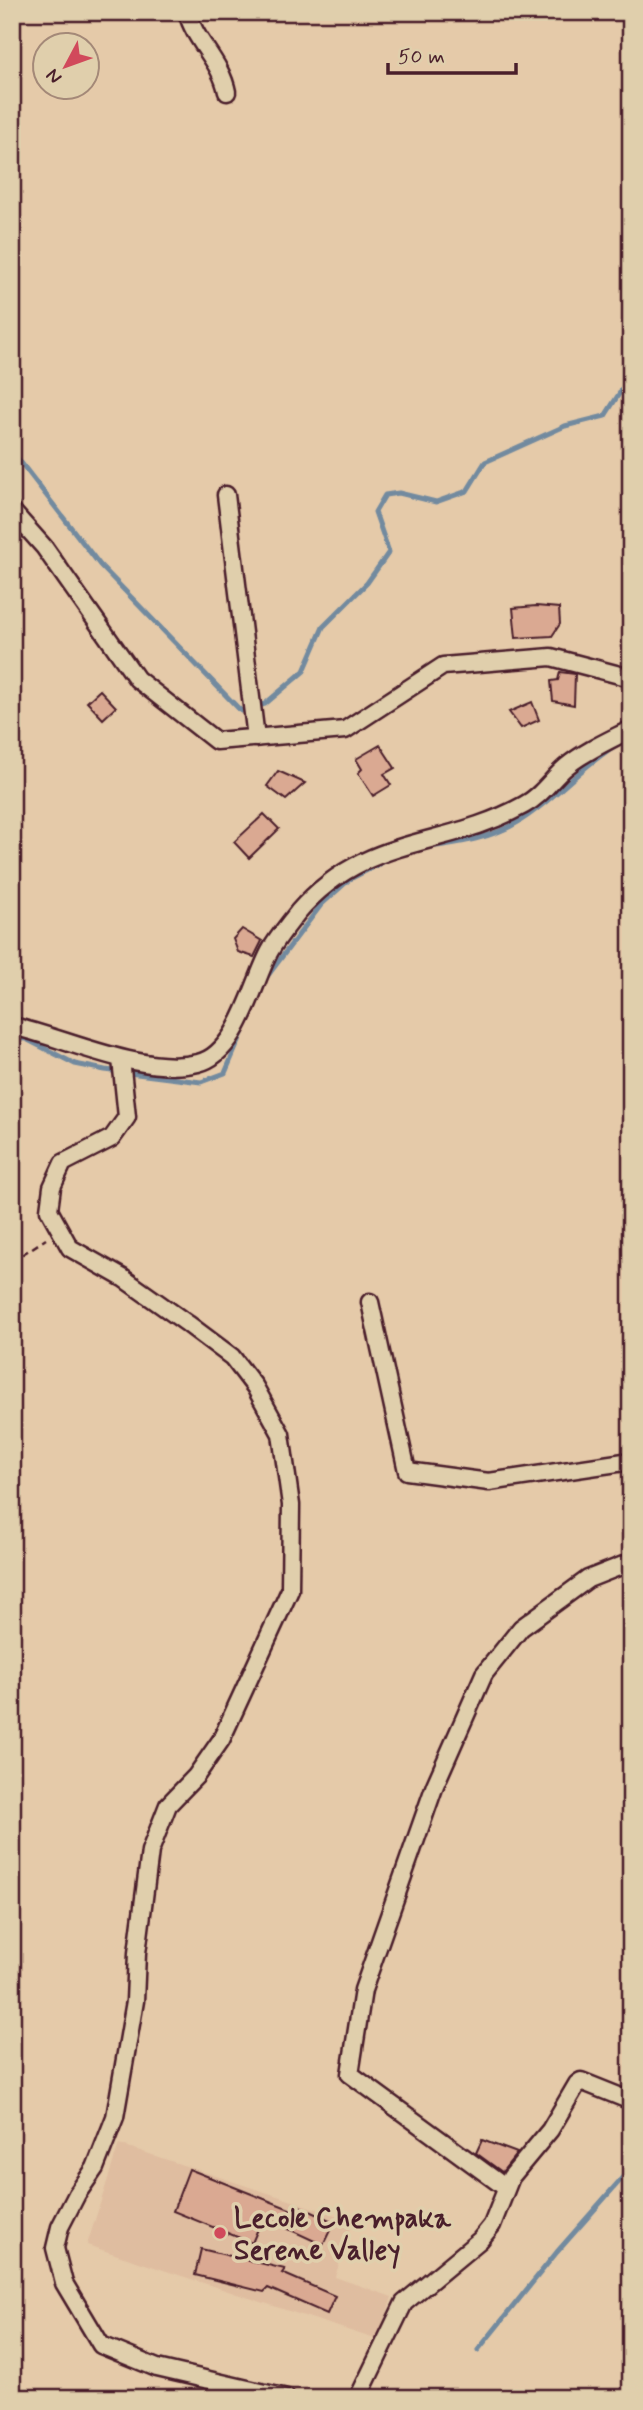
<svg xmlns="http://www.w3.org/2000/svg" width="643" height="2410" font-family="Mynerve,sans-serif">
  <rect width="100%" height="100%" fill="#e5caa9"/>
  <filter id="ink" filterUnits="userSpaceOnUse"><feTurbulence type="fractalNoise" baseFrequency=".0143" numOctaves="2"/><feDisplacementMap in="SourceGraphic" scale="14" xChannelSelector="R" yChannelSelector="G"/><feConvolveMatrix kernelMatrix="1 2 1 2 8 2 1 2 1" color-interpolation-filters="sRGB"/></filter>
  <g filter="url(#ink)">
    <!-- built -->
    <polygon fill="#dfbda0" points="119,2144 353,2221 335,2277 392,2297 378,2340 87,2245"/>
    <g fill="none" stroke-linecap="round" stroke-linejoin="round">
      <!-- stream -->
      <g stroke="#728a9f" stroke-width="5">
        <polyline points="12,451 100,565 241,711 265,704 304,671 323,627 367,583 389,552 375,512 385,495 399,493 436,502 467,491 485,462 565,426 605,416 631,375"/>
        <path d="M429,847c30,-4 63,-9 89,-25 35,-21 62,-55 98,-77"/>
        <polyline points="266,978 321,905 350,879 387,860"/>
        <polyline points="12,1038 26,1039 75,1064 105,1070 201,1082 225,1073 262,987"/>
        <polyline points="478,2350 557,2252 631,2168"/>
      </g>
    </g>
    <!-- building -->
    <g fill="#daa992" stroke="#4a1f2b" stroke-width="2">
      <polygon points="536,606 559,608 560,624 552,636 516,638 513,608"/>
      <polygon points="560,672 575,674 574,705 553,701 551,681 558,680"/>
      <polygon points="100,690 116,707 103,719 87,702"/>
      <polygon points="532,702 539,720 521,728 509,712"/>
      <polygon points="380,745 395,768 384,774 391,785 373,796 358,773 362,769 356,759"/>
      <polygon points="278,771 305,783 286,800 267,786"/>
      <polygon points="264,814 279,829 249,858 234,842"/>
      <polygon points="242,929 262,941 254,957 238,952 233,939"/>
      <polygon points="482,2140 517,2153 502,2172 476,2153"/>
      <polygon points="189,2169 292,2210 295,2204 334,2222 323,2245 263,2217 252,2243 173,2211"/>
      <polygon points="201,2249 285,2269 282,2273 335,2296 327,2314 268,2288 264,2292 195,2275"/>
    </g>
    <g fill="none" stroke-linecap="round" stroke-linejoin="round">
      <!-- minor casing -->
      <g stroke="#4a1f2b" stroke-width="21">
        <g id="minor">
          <path d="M187,12c8,30 34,49 40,80"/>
          <polyline points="226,495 256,738"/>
          <polyline points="12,511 44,547 137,679 216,741 345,730 443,666 551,657 631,678"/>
          <path d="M12,1026c54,12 131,50 186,37 40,-9 55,-81 72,-112 7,-13 19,-27 28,-39 68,-79 145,-62 226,-107 20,-11 27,-26 43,-39 18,-15 43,-26 64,-37"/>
          <polyline points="121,1059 127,1117 112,1138 63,1163 52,1187 49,1210 70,1248 123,1278 188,1324 232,1357 255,1387 281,1434 291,1505 290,1590 221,1740 196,1776 168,1805 150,1851 137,1953 135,2001 115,2117 95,2168 77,2194 60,2227 55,2248 64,2283 101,2345 157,2368 287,2398"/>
          <polyline points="370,1302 407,1471 489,1482 631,1461"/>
          <polyline points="506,2188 350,2074 363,1990 435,1785 484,1674 521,1628 588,1579 631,1562"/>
          <polyline points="358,2398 404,2303 480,2240 492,2225 511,2177 550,2130 577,2084 581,2081 631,2101"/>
        </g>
      </g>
      <!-- path -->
      <polyline stroke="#4a1f2b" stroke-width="2.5" stroke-dasharray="7 5" stroke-linecap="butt" points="12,1261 46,1239"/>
      <!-- minor -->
      <use href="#minor" stroke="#e0cfac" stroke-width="16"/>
    </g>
  </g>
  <!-- markers -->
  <circle fill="#d1495b" stroke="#e0cfac" stroke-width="2.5" cx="220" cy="2233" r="7"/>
  <g text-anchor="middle" stroke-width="7" stroke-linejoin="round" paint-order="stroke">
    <!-- poi labels -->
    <g font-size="28" font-weight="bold" fill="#4a1f2b" stroke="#e0cfac" text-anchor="start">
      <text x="234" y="2227">Lecole Chempaka<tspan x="234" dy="32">Serene Valley</tspan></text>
    </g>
  </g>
  <!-- margin -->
  <rect width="643" height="2410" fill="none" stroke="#e0cfac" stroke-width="42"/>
  <rect x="21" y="21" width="601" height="2368" fill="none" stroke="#4a1f2b" stroke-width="2.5" filter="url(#ink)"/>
  <!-- north arrow -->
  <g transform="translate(66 66) rotate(229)"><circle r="33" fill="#e0cfac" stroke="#a48978" stroke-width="2"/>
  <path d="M0-5L12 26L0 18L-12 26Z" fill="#d1495b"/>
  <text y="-10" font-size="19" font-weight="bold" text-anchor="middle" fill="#4a1f2b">N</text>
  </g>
  <!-- scale -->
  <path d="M388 63v10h128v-10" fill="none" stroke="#4a1f2b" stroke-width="3.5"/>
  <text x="398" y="63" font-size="21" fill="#4a1f2b" stroke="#e0cfac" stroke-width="5" paint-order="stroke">50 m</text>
</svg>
